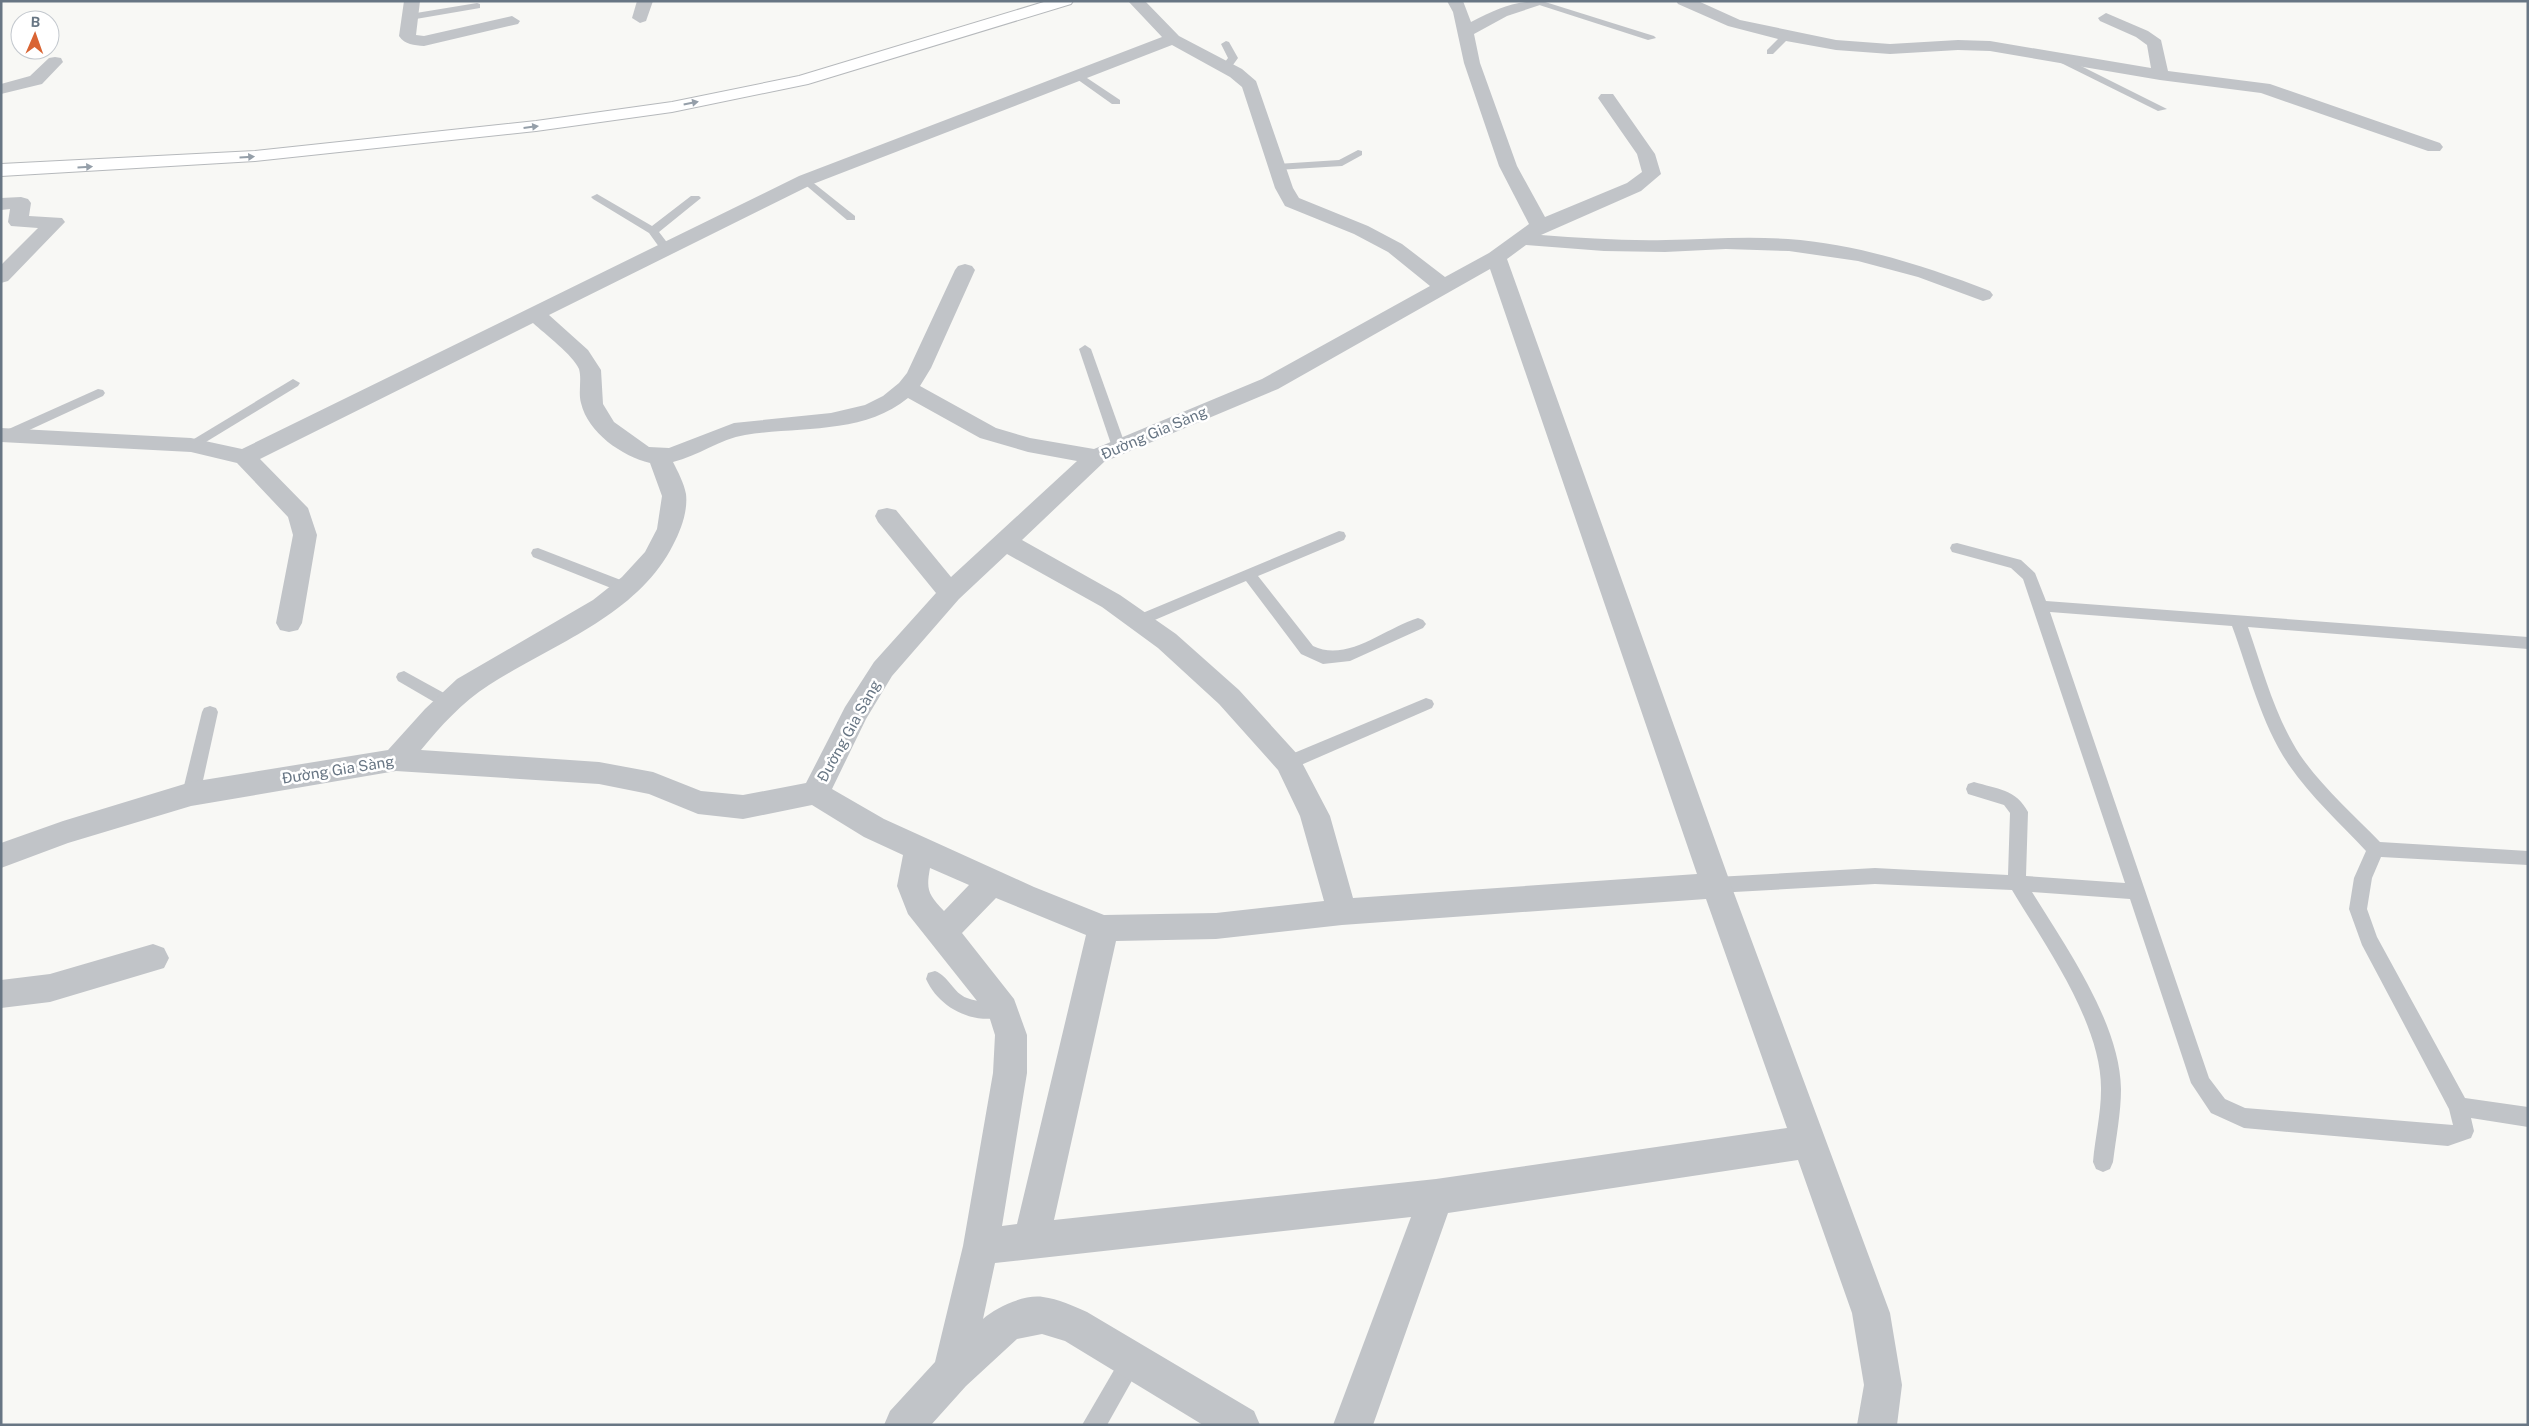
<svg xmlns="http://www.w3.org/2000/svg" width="2529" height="1426" font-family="'Public Sans',sans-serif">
  <rect width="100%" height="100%" fill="#f8f8f5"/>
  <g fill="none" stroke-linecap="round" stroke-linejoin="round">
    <!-- highway casing -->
    <g stroke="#b6b9bc" stroke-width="2">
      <polygon id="highway" points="1047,1 1073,1 1071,4 808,84 672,112 536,131 255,161 1,176 1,164 255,151 536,121 672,102 799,76"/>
    </g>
    <!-- lane -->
    <g fill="#c1c4c8" fill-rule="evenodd">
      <polygon points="1542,1 1654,36 1656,38 1648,40 1530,2"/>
      <polygon points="477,3 480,4 480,8 410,20 405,17 410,14"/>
      <polygon points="1783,34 1791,36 1773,54 1767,54 1767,50"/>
      <polygon points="1226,41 1229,42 1238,58 1230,69 1226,70 1221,67 1228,58 1221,44"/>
      <polygon points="2053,55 2059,55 2167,109 2158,111 2053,59"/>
      <polygon points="1078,72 1120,100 1120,104 1112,104 1074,77 1074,73"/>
      <polygon points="1358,150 1362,151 1362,155 1342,166 1277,170 1272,167 1277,164 1339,160"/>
      <polygon points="806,177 855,216 855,220 847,220 802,182 800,180"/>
      <polygon points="597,194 652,226 691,196 699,196 701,198 659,232 672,249 666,253 662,251 649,233 593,199 591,197"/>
      <polygon points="1085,345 1091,349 1126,447 1124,450 1119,451 1112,447 1079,349"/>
      <polygon points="293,379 300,383 298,386 196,448 186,448 184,445"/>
      <polygon points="98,389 103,390 105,393 103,396 12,438 7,439 1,437 2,432"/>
      <path d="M1339,531l5,1 2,4 -2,4 -86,36 55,70c34,17 72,-18 105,-28l5,2 3,4 -3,4 -73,33 -27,3 -22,-10 -55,-73 -103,44h-10l-3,-4 3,-4z"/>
      <path d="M1957,543l64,17 14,13 11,28 482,36v12l-280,-22c15,43 27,90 52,128 22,32 53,59 80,87l148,9v14l-147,-8 -9,21 -5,31 10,28 88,161 63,9v20l-57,-9 3,13 -3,7 -23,8 -204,-18 -33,-15 -20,-30 -61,-184 -98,-7c34,55 88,131 89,197 0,24 -5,49 -8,73l-3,7 -7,3 -7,-3 -3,-7c2,-24 8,-48 8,-72 1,-66 -56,-145 -89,-200l-137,-6 -159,9 -6,-3 -3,-5 3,-5 6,-3 159,-9 133,7 2,-62 -6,-8 -36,-11 -2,-5 2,-5 6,-2c23,7 42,7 54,30l-2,64 99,7 -102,-304 -12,-11 -59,-16 -2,-4 2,-4zM2050,612l182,14c17,46 29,98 57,139 22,32 51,58 77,86l-12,27 -5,31 13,36 87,164 4,16 -208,-17 -20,-9 -16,-21z"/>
      <polygon points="538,548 631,584 634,588 631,592 621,592 533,557 531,553 533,549"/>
      <polygon points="404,671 453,698 455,702 453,706 447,708 441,706 398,681 396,677 398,673"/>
      <polygon points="1426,698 1432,700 1434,704 1432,708 1294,768 1288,770 1282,768 1280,763 1282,758"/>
      <polygon points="210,706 216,708 218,712 200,794 197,799 191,801 185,799 182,794 202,712 204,708"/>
      <path d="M935,971c14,5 18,22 32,27 14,6 29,0 43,5l3,6 -3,6c-33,12 -70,-5 -84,-36l2,-6z"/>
      <polygon points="1132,1350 1140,1353 1143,1361 1107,1425 1082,1425 1124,1353"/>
    </g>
    <!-- street -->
    <g fill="#c1c4c8" fill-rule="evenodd">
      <path d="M404,1h16l-4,34 8,1 88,-20 8,5 -2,3 -94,22c-10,-1 -19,-1 -25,-10z"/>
      <polygon points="637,1 653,1 646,21 640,23 632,18"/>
      <path d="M1128,1h17l34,35 63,33 14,12 37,107 6,10 69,28 34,18 43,33 44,-24 40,-29 -30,-58 -35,-103 -11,-51 -6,-11h16l8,21c28,-14 42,-21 74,-21l-2,3 -36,12 -33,18 6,29 37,103 28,51 82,-34 15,-11 -5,-18 -39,-56 3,-4h12l42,60 6,20 -20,17 -100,44c41,3 83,6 125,5 41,-1 81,-4 122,-1 70,5 137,27 202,52l3,4 -3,4 -7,2 -65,-24 -60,-16 -69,-10 -63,-2 -61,3 -61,-1 -78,-6 -19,14 224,626 159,428 12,72 -5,40h-40l7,-40 -12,-72 -54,-153 -350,53 -75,212h-40l78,-208 -416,46 -12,56c13,-12 42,-25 60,-22 15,2 31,9 44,15l167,99 6,14h-57l-138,-84 -23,-7 -25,5 -51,47 -35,39h-47l6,-14 45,-49 28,-116 30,-173 2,-38 -6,-19 -81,-102 -11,-28 6,-31 -39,-18 -52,-32 -69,14 -45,-5 -49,-20 -50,-10 -203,-13 -205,35 -123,37 -67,25v-25l62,-22 128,-39 197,-32 37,-41 32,-30 136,-79 29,-23 23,-25 12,-23 5,-33 -12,-33c-28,-7 -62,-30 -69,-60 -3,-10 1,-24 -2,-34 -6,-14 -34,-35 -46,-46l-273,136 48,49 9,27 -15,88 -4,7 -9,2 -9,-2 -4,-7 17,-88 -5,-18 -51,-54 -46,-11 -190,-10v-14l190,10 51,11 557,-273 363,-139zM1172,45l58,32 12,10 33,101 10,18 69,28 34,18 42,34 -168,93 -168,70 -64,-11 -34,-10 -76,-42 11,-18 44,-98 -3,-4 -7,-2 -7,2 -3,4 -48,103 -8,10 -16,13 -18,9 -34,8 -97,10 -65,25 -20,-1 -35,-25 -11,-18 -2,-34 -13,-20 -39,-35 264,-131zM1490,269l207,605 -344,24 -23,-82 -32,-61 -59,-65 -63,-56 -56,-39 -98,-55 82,-78 174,-73zM908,398l72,40 48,14 49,9 -126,116 -55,-67 -9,-2 -9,2 -3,6 3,6 58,71 -62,69 -29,45 -39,76 -63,12 -42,-4 -48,-19 -54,-10 -178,-12c20,-24 41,-48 68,-65 64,-41 148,-69 184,-140 8,-15 15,-34 13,-51 -2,-11 -8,-22 -13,-32 25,-6 47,-23 72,-27 55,-9 118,0 163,-37zM1007,554l95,53 56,41 61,56 59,66 22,46 24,85 -108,12 -112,2 -70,-28 -150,-68 -52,-30 34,-70 26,-43 67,-77zM930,868l39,17 -25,26c-16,-17 -18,-21 -14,-43zM996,898l90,37 -69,289 -15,2 25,-153v-38l-13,-36 -52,-66zM1706,899l81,229 -351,51 -382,41 62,-279 100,-2 126,-14z"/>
      <polygon points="1676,1 1698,1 1740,20 1836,40 1890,44 1958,40 1990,41 2151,68 2147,45 2136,37 2100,21 2098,18 2106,13 2148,31 2161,40 2168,71 2270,84 2440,143 2443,147 2440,151 2428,151 2261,93 2160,80 1990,51 1958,50 1890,54 1836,50 1786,41 1728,26 1678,4"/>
      <polygon points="55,57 61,58 63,62 42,84 1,94 1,84 30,76 49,58"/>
      <polygon points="21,197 28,199 31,203 29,216 62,218 65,222 8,281 1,283 1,265 38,228 11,226 8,222 10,209 1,210 1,198"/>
      <polygon points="153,944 164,948 169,958 164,968 50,1002 1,1008 1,980 50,974"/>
    </g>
    <!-- highway -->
    <use href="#highway" fill="#fff" fill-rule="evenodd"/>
  </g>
  <!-- one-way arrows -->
  <defs><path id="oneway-solid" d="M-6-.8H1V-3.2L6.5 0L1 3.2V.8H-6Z" transform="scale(1.25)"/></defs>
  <g fill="#959fa9">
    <use href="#oneway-solid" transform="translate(691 103) rotate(-11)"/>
    <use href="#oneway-solid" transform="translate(531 127) rotate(-7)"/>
    <use href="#oneway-solid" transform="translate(247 157) rotate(-4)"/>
    <use href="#oneway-solid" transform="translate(85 167) rotate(-3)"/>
  </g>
  <g text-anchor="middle" stroke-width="5" stroke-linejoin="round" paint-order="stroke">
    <!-- street labels -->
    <g font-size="15" fill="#687684" stroke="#fff">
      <text transform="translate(1154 433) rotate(-23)" y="5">Đường Gia Sàng</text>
      <text transform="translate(849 731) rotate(-61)" y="5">Đường Gia Sàng</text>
      <text transform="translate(338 770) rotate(-9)" y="5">Đường Gia Sàng</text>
    </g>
  </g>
  <!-- border -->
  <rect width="2529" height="1426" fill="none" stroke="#687684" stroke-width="5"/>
  <!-- north arrow -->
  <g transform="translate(35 35) rotate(2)"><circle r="24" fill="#ffffff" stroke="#c3c8ce"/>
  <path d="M0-4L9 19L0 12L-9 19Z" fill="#d96433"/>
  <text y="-8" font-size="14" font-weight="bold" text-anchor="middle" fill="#687684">B</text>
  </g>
</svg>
